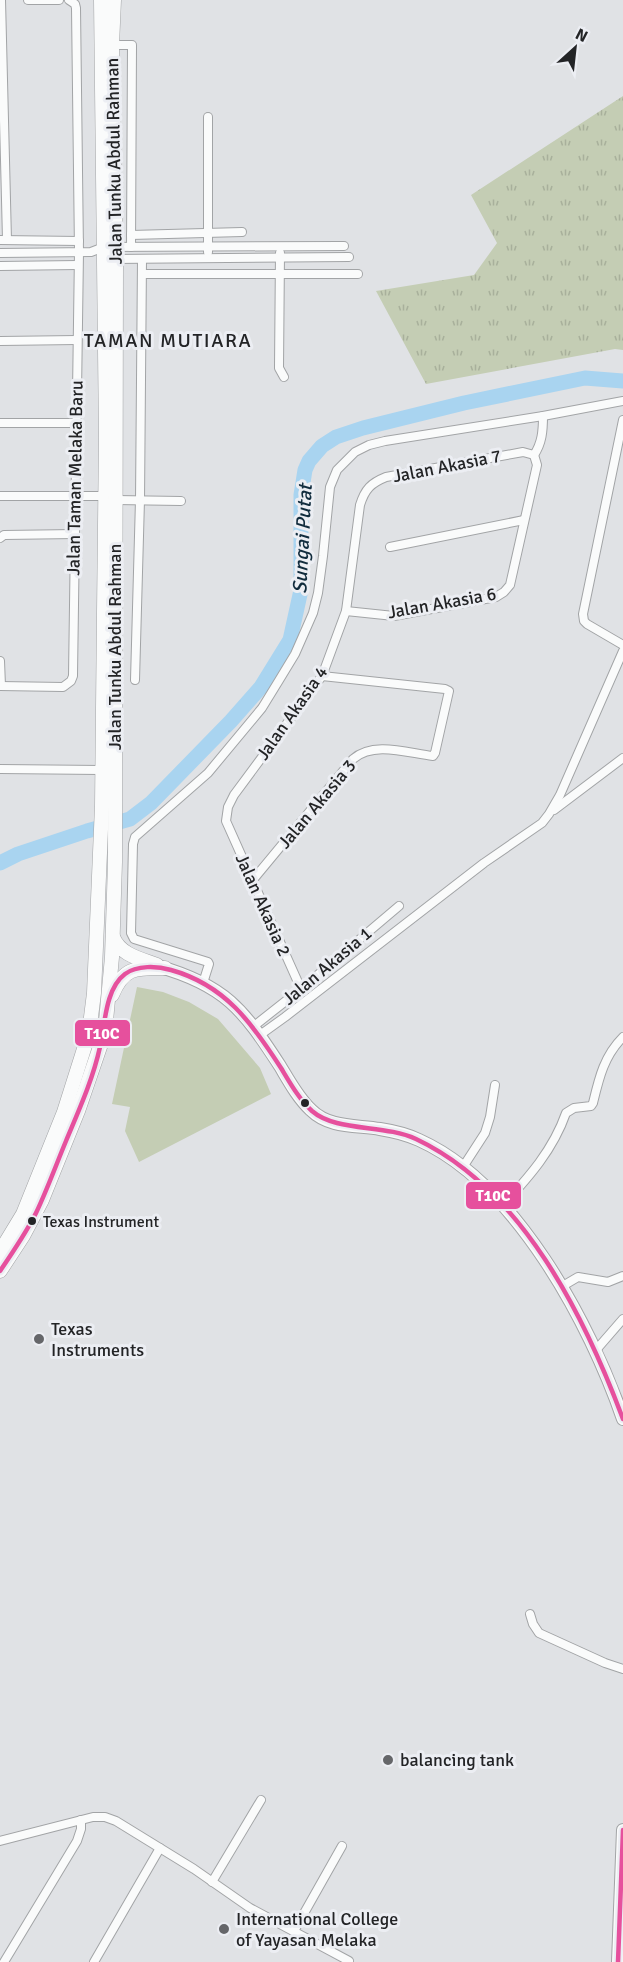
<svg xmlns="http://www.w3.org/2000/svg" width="623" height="1962" font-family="Signika,sans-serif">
  <defs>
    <pattern id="grass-tufts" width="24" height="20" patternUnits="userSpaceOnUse" patternTransform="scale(1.5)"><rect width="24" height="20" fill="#c4cdb4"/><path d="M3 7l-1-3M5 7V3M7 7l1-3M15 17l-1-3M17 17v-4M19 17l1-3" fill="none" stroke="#a8b09b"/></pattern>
  </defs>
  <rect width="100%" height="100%" fill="#e0e2e5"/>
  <!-- grass -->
  <polygon fill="url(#grass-tufts)" points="623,96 623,350 615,349 426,384 376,291 474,275 497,243 471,195"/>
  <!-- green -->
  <polygon fill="#c4cdb4" points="137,987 163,992 189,1002 218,1019 260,1068 271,1094 139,1162 125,1131 130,1107 112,1104"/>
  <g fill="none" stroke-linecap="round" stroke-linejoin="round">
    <!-- river -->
    <polyline stroke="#a9d4f0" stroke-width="15" points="0,863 18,854 87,831 130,819 151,803 231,721 261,687 290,640 301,590 301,495 305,470 309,461 322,446 336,437 363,428 464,403 585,378 623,381"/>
    <!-- minor casing -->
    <g stroke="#a2a4a6" stroke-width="10">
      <g id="minor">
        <polyline points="1,0 7,240"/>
        <polyline points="28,0 59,0"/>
        <polyline points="112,45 132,45 131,247"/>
        <polyline points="131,235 242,232"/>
        <polyline points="0,240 79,241"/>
        <polyline points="208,252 208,117"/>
        <polyline points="0,253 91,252 104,247 344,246"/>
        <polyline points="280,253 279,368 284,377"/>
        <polyline points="113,259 349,257"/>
        <polyline points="0,266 78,265"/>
        <polyline points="142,274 358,274"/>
        <polyline points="0,341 77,340"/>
        <polyline points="623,420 583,614 584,621 587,624 623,645"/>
        <polyline points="0,423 76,423"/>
        <path d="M534,455c8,-12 9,-24 9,-39"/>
        <polyline points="0,496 105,496"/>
        <polyline points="116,500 181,501"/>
        <polyline points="0,538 4,535 75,534"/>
        <polyline points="390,547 524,520"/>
        <polyline points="346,611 394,616 496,597 504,592 510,585 537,465 534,455"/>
        <polyline points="0,661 1,686"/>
        <polyline points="135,680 140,500 142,259"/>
        <polyline points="0,686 63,687 71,681 73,676 79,252 76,8 75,4 69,0"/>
        <polyline points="0,769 101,770"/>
        <polyline points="554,810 623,758"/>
        <path d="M252,881l101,-122c21,-18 54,-6 80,-3l2,-3 14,-62 -4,-2 -123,-13"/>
        <polyline points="203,983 209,964 208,962 134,939 131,933 133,844 135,837 208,773 262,708 278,682 295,654 313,613 318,593 323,556 330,487 337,470 355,452 369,445 385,441 543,416 623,401"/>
        <path d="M301,989l-75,-168 2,-14 6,-12 88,-119 24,-65 14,-106c5,-16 11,-22 26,-28l137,-25 11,3"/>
        <polyline points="254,1026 301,989 399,906"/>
        <polyline points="260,1035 285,1017 484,863 542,823 549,814 560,795 623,651"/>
        <polyline points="463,1167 485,1133 490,1117 495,1085"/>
        <path d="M503,1205c26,-28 50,-55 63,-92l8,-5 17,-2 2,-3c6,-25 11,-47 30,-66"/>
        <polyline points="561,1287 578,1277 608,1282 623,1276"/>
        <polyline points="596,1350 623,1319"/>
        <polyline points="530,1614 533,1624 539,1633 605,1663 623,1669"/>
        <polyline points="0,1841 93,1817 105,1817 116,1821 194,1869 250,1908 349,1961"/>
        <polyline points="212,1882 261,1800"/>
        <polyline points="294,1931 342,1846"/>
        <polyline points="4,1962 77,1841 81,1829 81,1820"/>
        <polyline points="94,1962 160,1848"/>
      </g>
    </g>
    <!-- secondary casing -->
    <g stroke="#a2a4a6" stroke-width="14">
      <g id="secondary">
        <path d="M157,966c68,19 86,43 123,100 9,15 18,32 31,44 18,18 45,15 69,19 13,2 26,5 39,11 96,43 171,183 204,279"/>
        <polyline points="618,1962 623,1830"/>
      </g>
    </g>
    <!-- primary casing -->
    <g stroke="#a2a4a6" stroke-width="15">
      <g id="primary">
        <path d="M113,937c7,18 28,22 44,28"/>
        <path d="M112,995c12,-29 25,-27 53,-27"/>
        <polyline points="0,1252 23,1214 64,1112 89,1033 94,993 102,806 104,612 106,437 101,0"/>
        <polyline points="0,1271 23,1236 42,1200 78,1111 102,1041 106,1021 112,957 115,862 116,259 112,45 114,0"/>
      </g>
    </g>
    <!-- minor -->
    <use href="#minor" stroke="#fafbfb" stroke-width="8"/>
    <!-- secondary -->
    <use href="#secondary" stroke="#fafbfb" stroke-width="12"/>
    <!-- primary -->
    <use href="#primary" stroke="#fafbfb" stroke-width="14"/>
    <!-- bus-1 casing -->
    <g stroke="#eceef3" stroke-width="9">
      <g id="bus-1">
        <path d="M0,1271c13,-19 26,-38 36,-58 11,-23 20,-48 30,-72 13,-31 27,-62 34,-94 5,-22 5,-58 25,-73 12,-9 32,-8 46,-4 54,15 81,53 110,98 9,15 18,31 31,43 24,21 72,13 104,28 106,50 168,176 207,280"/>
        <polyline points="618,1962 623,1830"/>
      </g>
    </g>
    <!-- bus-1 -->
    <use href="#bus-1" stroke="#e6509d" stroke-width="4.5"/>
  </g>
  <!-- markers -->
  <g fill="#232426" stroke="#eceef3" stroke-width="2">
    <circle cx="305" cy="1103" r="5"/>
    <circle cx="32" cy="1221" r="5"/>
  </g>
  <g fill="#656669" stroke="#eceef3" stroke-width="2">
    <circle cx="39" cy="1339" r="6"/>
    <circle cx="388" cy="1760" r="6"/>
    <circle cx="224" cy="1929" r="6"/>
  </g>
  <g text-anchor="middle" stroke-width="6" stroke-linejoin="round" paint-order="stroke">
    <!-- bus labels -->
    <g font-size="16" fill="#232426" stroke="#eceef3" text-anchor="start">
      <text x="43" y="1227">Texas Instrument</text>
    </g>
    <!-- street labels -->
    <g font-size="18" fill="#232426" stroke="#eceef3">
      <text transform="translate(114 161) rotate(-91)" y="6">Jalan Tunku Abdul Rahman</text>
      <text transform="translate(447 466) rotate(-11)" y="6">Jalan Akasia 7</text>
      <text transform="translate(75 478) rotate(-89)" y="6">Jalan Taman Melaka Baru</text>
      <text transform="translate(442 603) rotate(-10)" y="6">Jalan Akasia 6</text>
      <text transform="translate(115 647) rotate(-90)" y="6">Jalan Tunku Abdul Rahman</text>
      <text transform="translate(292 713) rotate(-55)" y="6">Jalan Akasia 4</text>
      <text transform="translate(317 804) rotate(-50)" y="6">Jalan Akasia 3</text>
      <text transform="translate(263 905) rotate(66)" y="6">Jalan Akasia 2</text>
      <text transform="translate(327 966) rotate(-40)" y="6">Jalan Akasia 1</text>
    </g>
    <!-- poi labels -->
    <g font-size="18" fill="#232426" stroke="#eceef3" text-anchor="start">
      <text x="51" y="1335">Texas<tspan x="51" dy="21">Instruments</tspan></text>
      <text x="400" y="1766">balancing tank</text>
      <text x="236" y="1925">International College<tspan x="236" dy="21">of Yayasan Melaka</tspan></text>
    </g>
    <!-- neighbourhood labels -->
    <g font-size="20" letter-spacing="1.5" fill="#232426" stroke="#eceef3">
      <text x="168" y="347">TAMAN MUTIARA</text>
    </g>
    <!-- water labels -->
    <g font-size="20" font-style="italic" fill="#112c3d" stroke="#eceef3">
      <text transform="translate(302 539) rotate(-87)" y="7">Sungai Putat</text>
    </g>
  </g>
  <g stroke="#eceef3" stroke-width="2">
    <rect x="74" y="1019" width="57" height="28" rx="6" fill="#e6509d"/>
    <rect x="465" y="1181" width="57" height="29" rx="6" fill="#e6509d"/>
  </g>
  <g font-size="16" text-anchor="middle" font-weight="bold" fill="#fff">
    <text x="102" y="1039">T10C</text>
    <text x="493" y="1201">T10C</text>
  </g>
  <!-- north arrow -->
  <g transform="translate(575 48) rotate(27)" stroke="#eceef3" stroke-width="4.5" paint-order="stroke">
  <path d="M0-4.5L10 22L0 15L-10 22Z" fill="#232426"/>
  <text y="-9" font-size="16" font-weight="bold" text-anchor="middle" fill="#232426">N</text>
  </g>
</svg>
